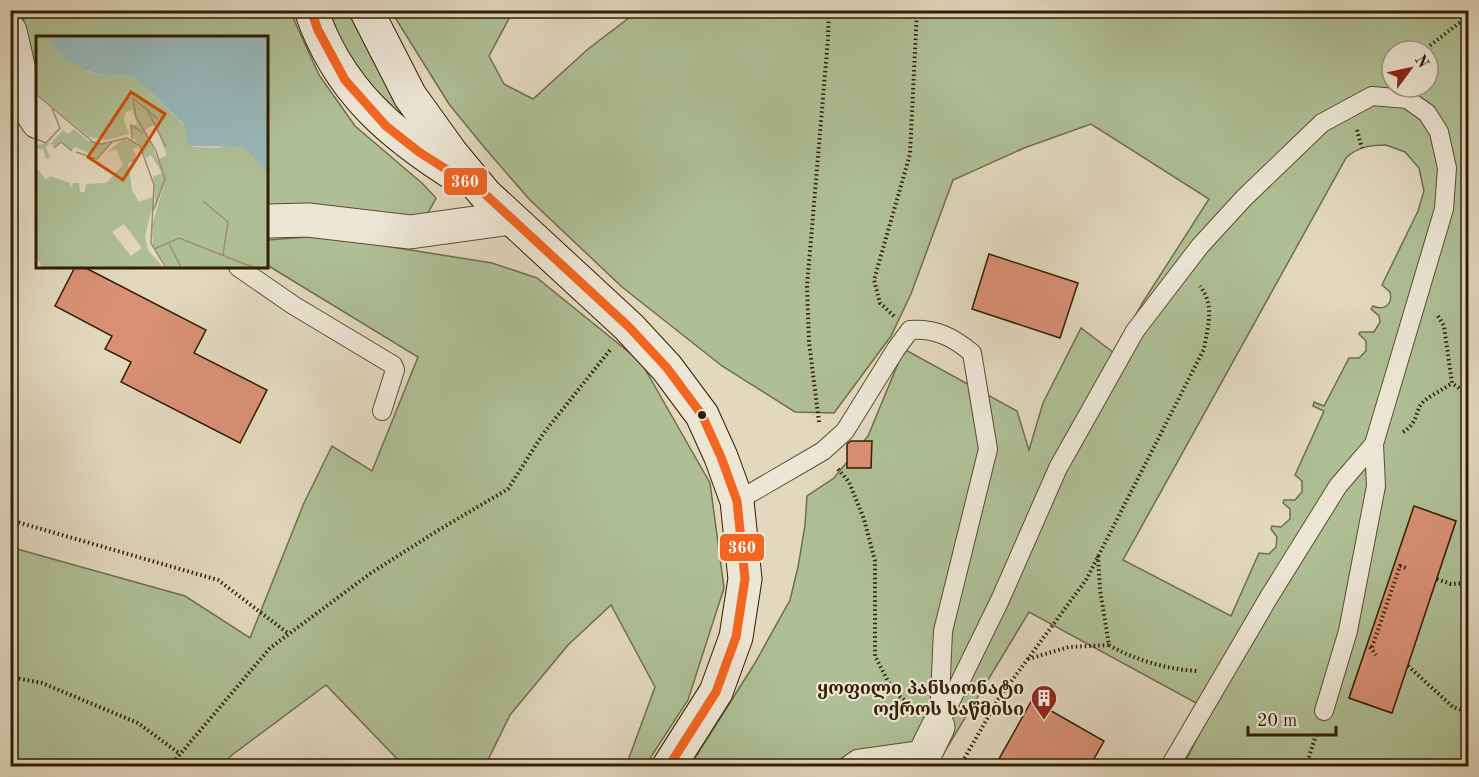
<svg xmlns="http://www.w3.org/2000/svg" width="1479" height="777" font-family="'Old Standard TT','Noto Serif Georgian',serif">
  <rect width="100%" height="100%" fill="#e2d8be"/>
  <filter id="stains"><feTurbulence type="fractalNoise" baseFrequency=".00333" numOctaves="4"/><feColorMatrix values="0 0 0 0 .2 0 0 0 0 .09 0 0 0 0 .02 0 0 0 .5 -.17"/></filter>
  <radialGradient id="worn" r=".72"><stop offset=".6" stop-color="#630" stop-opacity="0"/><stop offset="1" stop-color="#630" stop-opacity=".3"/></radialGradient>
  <!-- green -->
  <g fill="#afbf95" stroke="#706e4b" stroke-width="1.5" fill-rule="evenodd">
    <polygon points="26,11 290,11 319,75 355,126 423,184 436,198 428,213 401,218 267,205 267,38 38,38 37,83 20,34"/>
    <polygon points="327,11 351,11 427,143 358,79"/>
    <path d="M391,11h122l-24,45 15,28 29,15 55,-50 50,-38h830v755h-285l28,-55 -182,-99 -93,154h-246l65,-103 35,-63 8,-33 7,-42 2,-29 27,-18 34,-42 36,-87 113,62 12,39 14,-47 38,-75 33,25 29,-51 66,-103 -118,-75 -67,24 -71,32 -42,114 -20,42 -57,77 -39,-1 -73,-46 -100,-79 -93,-88 -45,-52 -35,-43zM1392,51h36v36h-36zM1386,145l19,7 14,16 5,23 -6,20 -36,74 8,7c3,13 -6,19 -17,14l-2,3 8,7 1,6 -6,10h-14l-1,2 7,7v10l-7,7h-10l-25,48 -10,-4 -1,4 11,5 -29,64 7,6v11l-7,8h-11l-1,3 7,6v10l-9,8 -9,-1 -1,3 6,8 -1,10 -7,7 -10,-1 -28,63 -108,-56 223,-402c11,-11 25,-13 40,-13zM1415,507l41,14 -65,192 -42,-15z"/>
    <polygon points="323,236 492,263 537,278 641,362 710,483 724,588 688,700 645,766 626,766 655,687 611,605 568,645 510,715 485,766 404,766 326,685 232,755 222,766 11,766 10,547 185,596 250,638 304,503 332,446 372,471 418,357 267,265 267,240"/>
  </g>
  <!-- building -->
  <g fill="#d99075" stroke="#321e01" stroke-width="1.5">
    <polygon points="989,254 1078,283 1060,338 972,309"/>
    <polygon points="75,267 84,267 206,330 194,353 267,390 240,443 121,382 131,362 105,349 112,336 55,306"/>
    <polygon points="851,441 872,441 871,468 847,468 847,444"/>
    <polygon points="1414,506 1456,521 1392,713 1349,698"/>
    <polygon points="1032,700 1104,741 1090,766 995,766"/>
  </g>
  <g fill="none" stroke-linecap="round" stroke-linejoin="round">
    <!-- lane casing -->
    <g stroke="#5e4c30" stroke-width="20">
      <g id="lane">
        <polyline points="238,267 293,305 393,365 395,370 382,411"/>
        <path d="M737,501l86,-50 22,-20 51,-82 14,-19c25,-2 43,7 62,23l16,96 -45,182 -4,89"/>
        <polyline points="938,727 1000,600 1058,468 1135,331 1200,246 1244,198 1322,123 1372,96 1407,99 1427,113 1439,132 1447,168 1444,209 1374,444 1376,486 1348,631 1324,711"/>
        <polyline points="847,766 857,759 928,749"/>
        <polyline points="1170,766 1269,597 1338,486 1374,444"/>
      </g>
    </g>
    <!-- street casing -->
    <g stroke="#5e4c30" stroke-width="35">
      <g id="street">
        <polyline points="10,31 27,105 38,122"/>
        <polyline points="267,221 308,220 410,232 510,218"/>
        <polyline points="919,766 938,727"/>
      </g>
    </g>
    <!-- secondary casing -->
    <g stroke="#321e01" stroke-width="35">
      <g id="secondary">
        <path d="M311,10c27,81 82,126 151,169"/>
        <polyline points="366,10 410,96 451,153 485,194 629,327 667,368 702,415 721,457 737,501 745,579 736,637 716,692 669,766"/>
      </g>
    </g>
    <!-- path -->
    <g stroke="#321e01" stroke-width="4" stroke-dasharray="1.5 3" stroke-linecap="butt">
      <polyline points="1423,51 1468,16"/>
      <polyline points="1357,130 1362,148"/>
      <polyline points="894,316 880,303 874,280 910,154 917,10"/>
      <polyline points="1438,316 1444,326 1452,383 1460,389 1468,398"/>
      <polyline points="819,422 809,342 807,286 828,39 829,10"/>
      <path d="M1403,432c15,-9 12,-20 19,-29 8,-8 21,-13 30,-20"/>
      <polyline points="838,469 849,482 864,519 875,561 875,656 893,691 914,708"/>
      <polyline points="10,520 218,580 289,634"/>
      <path d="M1098,556l2,34 9,55c25,15 60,25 90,26"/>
      <polyline points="1437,579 1451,584 1468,583"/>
      <polyline points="1370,647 1376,655"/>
      <polyline points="1372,647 1400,566 1406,568"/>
      <polyline points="1028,659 1069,647 1109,645"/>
      <polyline points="1408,666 1453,707 1468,712"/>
      <polyline points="10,677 42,683 138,723 180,754"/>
      <polyline points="170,766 270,648 371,573 437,531 508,489 543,434 610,350"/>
      <path d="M960,766l39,-68 87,-118 118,-231c4,-24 11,-43 -4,-63"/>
      <polyline points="1306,766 1317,732"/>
    </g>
    <!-- lane -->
    <use href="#lane" stroke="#ece6d5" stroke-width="18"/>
    <!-- street -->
    <use href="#street" stroke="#ece6d5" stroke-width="33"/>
    <!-- secondary -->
    <use href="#secondary" stroke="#ece6d5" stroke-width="33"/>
    <!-- bus-1 casing -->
    <g stroke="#ece6d5" stroke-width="14">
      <polyline id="bus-1" points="311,10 318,30 345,80 386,126 419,152 485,194 629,327 667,368 702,415 721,457 737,501 745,579 736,637 716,692 669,766"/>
    </g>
    <!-- bus-1 -->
    <use href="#bus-1" stroke="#f26522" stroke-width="9"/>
  </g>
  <!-- icons -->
  <defs>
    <g id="building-pin" transform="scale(1.35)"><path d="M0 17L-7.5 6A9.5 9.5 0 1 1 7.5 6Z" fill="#8f2418" stroke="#ece6d5"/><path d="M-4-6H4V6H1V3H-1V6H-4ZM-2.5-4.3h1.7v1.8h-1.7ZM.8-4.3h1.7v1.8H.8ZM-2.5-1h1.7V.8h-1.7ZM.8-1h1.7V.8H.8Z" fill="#fff"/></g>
  </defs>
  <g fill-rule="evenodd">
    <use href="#building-pin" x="1044" y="698"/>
  </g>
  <!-- markers -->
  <circle fill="#321e01" stroke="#ece6d5" stroke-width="2" cx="702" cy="415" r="5"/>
  <g text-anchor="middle" stroke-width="4.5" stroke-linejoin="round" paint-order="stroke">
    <!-- poi labels -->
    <g font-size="18" font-weight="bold" fill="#321e01" stroke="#ece6d5" text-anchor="end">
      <text x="1024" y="694">ყოფილი პანსიონატი<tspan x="1024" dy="21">ოქროს საწმისი</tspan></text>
    </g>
  </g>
  <!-- overview -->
  <g transform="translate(36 36)">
    <rect width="232" height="232" fill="#e2d8be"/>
    <path d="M0,0h11l17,22 24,14 17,4 27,-1 52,50 9,22 26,1 16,-4 11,3 15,15 7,12v94h-101l-14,-22 -1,-21 13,-43 -9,26 -3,-31 9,-4 -11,-18 -5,3 -13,-22 -3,-9 7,-3 -5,-14 -7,3 -1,7 5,14 -23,6 -17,-3 -53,-44zM119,88l12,31 -9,5 -13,-30zM38,93l14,12 22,3 -13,14 -21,-11 -5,3 -10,-9 -7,6 -4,-4 -4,4 4,11 -4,1 -3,-10h-7v-4l15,-2 12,-13 5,4zM87,103l12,3 3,6h-5l5,12 -10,3 4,27 7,12 16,-6 -10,40 3,14 16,18h-122l-6,-12v-89l10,13 4,-4 20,7v6l3,-6h6l1,9h5l1,-8 20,-1 17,-18 -7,-16 -10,4zM88,188l18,24 -11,8 -19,-24z" fill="#afbf95" fill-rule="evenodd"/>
    <path d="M11,0h221v138l-24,-27 -56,-1 -4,-22 -52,-49 -27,1 -21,-6 -20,-12z" fill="#98b8ba"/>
    <path fill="none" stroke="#9c8e72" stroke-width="1.5" d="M0,58l57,48 9,2 25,-6 13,8 14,39 -3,58 15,25M111,73l19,38M0,103l10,4 14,-15 -8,-20M96,103l-1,-14 12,8M18,112l7,-6 11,9M40,116l21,7 16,-18M167,165l25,21 -5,33M117,175l12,-32 -9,-28 -20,-34 -3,-19 25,21M133,208l12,23M118,213l25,-11 76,30"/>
    <path fill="#cd500a" fill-opacity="0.15" stroke="#cd500a" stroke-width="3" d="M95,56l34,22 -42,66 -35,-23z"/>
    <rect width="232" height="232" fill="none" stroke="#321e01" stroke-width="3"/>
  </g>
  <g stroke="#ece6d5" stroke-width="2">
    <rect x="443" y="167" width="45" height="29" rx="6" fill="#f26522"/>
    <rect x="719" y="533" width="46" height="29" rx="6" fill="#f26522"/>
  </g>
  <g font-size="16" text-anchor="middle" font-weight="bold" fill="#fff">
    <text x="465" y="187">360</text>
    <text x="742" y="553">360</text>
  </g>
  <!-- margin -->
  <rect width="1479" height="777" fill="none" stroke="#e2d8be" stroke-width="36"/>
  <rect x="12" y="12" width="1455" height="753" fill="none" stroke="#321e01" stroke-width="3"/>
  <rect x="18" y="18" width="1443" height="741" fill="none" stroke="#321e01" stroke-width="1.5"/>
  <!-- north arrow -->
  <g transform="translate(1410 69) rotate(57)"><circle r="28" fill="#ece6d5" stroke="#a29680" stroke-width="1.5"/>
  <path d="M0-4.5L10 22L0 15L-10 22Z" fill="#8f2418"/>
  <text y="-9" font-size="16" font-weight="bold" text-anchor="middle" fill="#321e01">N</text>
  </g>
  <!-- scale -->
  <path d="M1248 726v9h88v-9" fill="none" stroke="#321e01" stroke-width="3"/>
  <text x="1257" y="726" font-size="18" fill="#321e01" stroke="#ece6d5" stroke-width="4.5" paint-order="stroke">20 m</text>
  <rect width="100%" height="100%" filter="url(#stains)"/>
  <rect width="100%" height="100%" fill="url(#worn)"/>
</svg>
